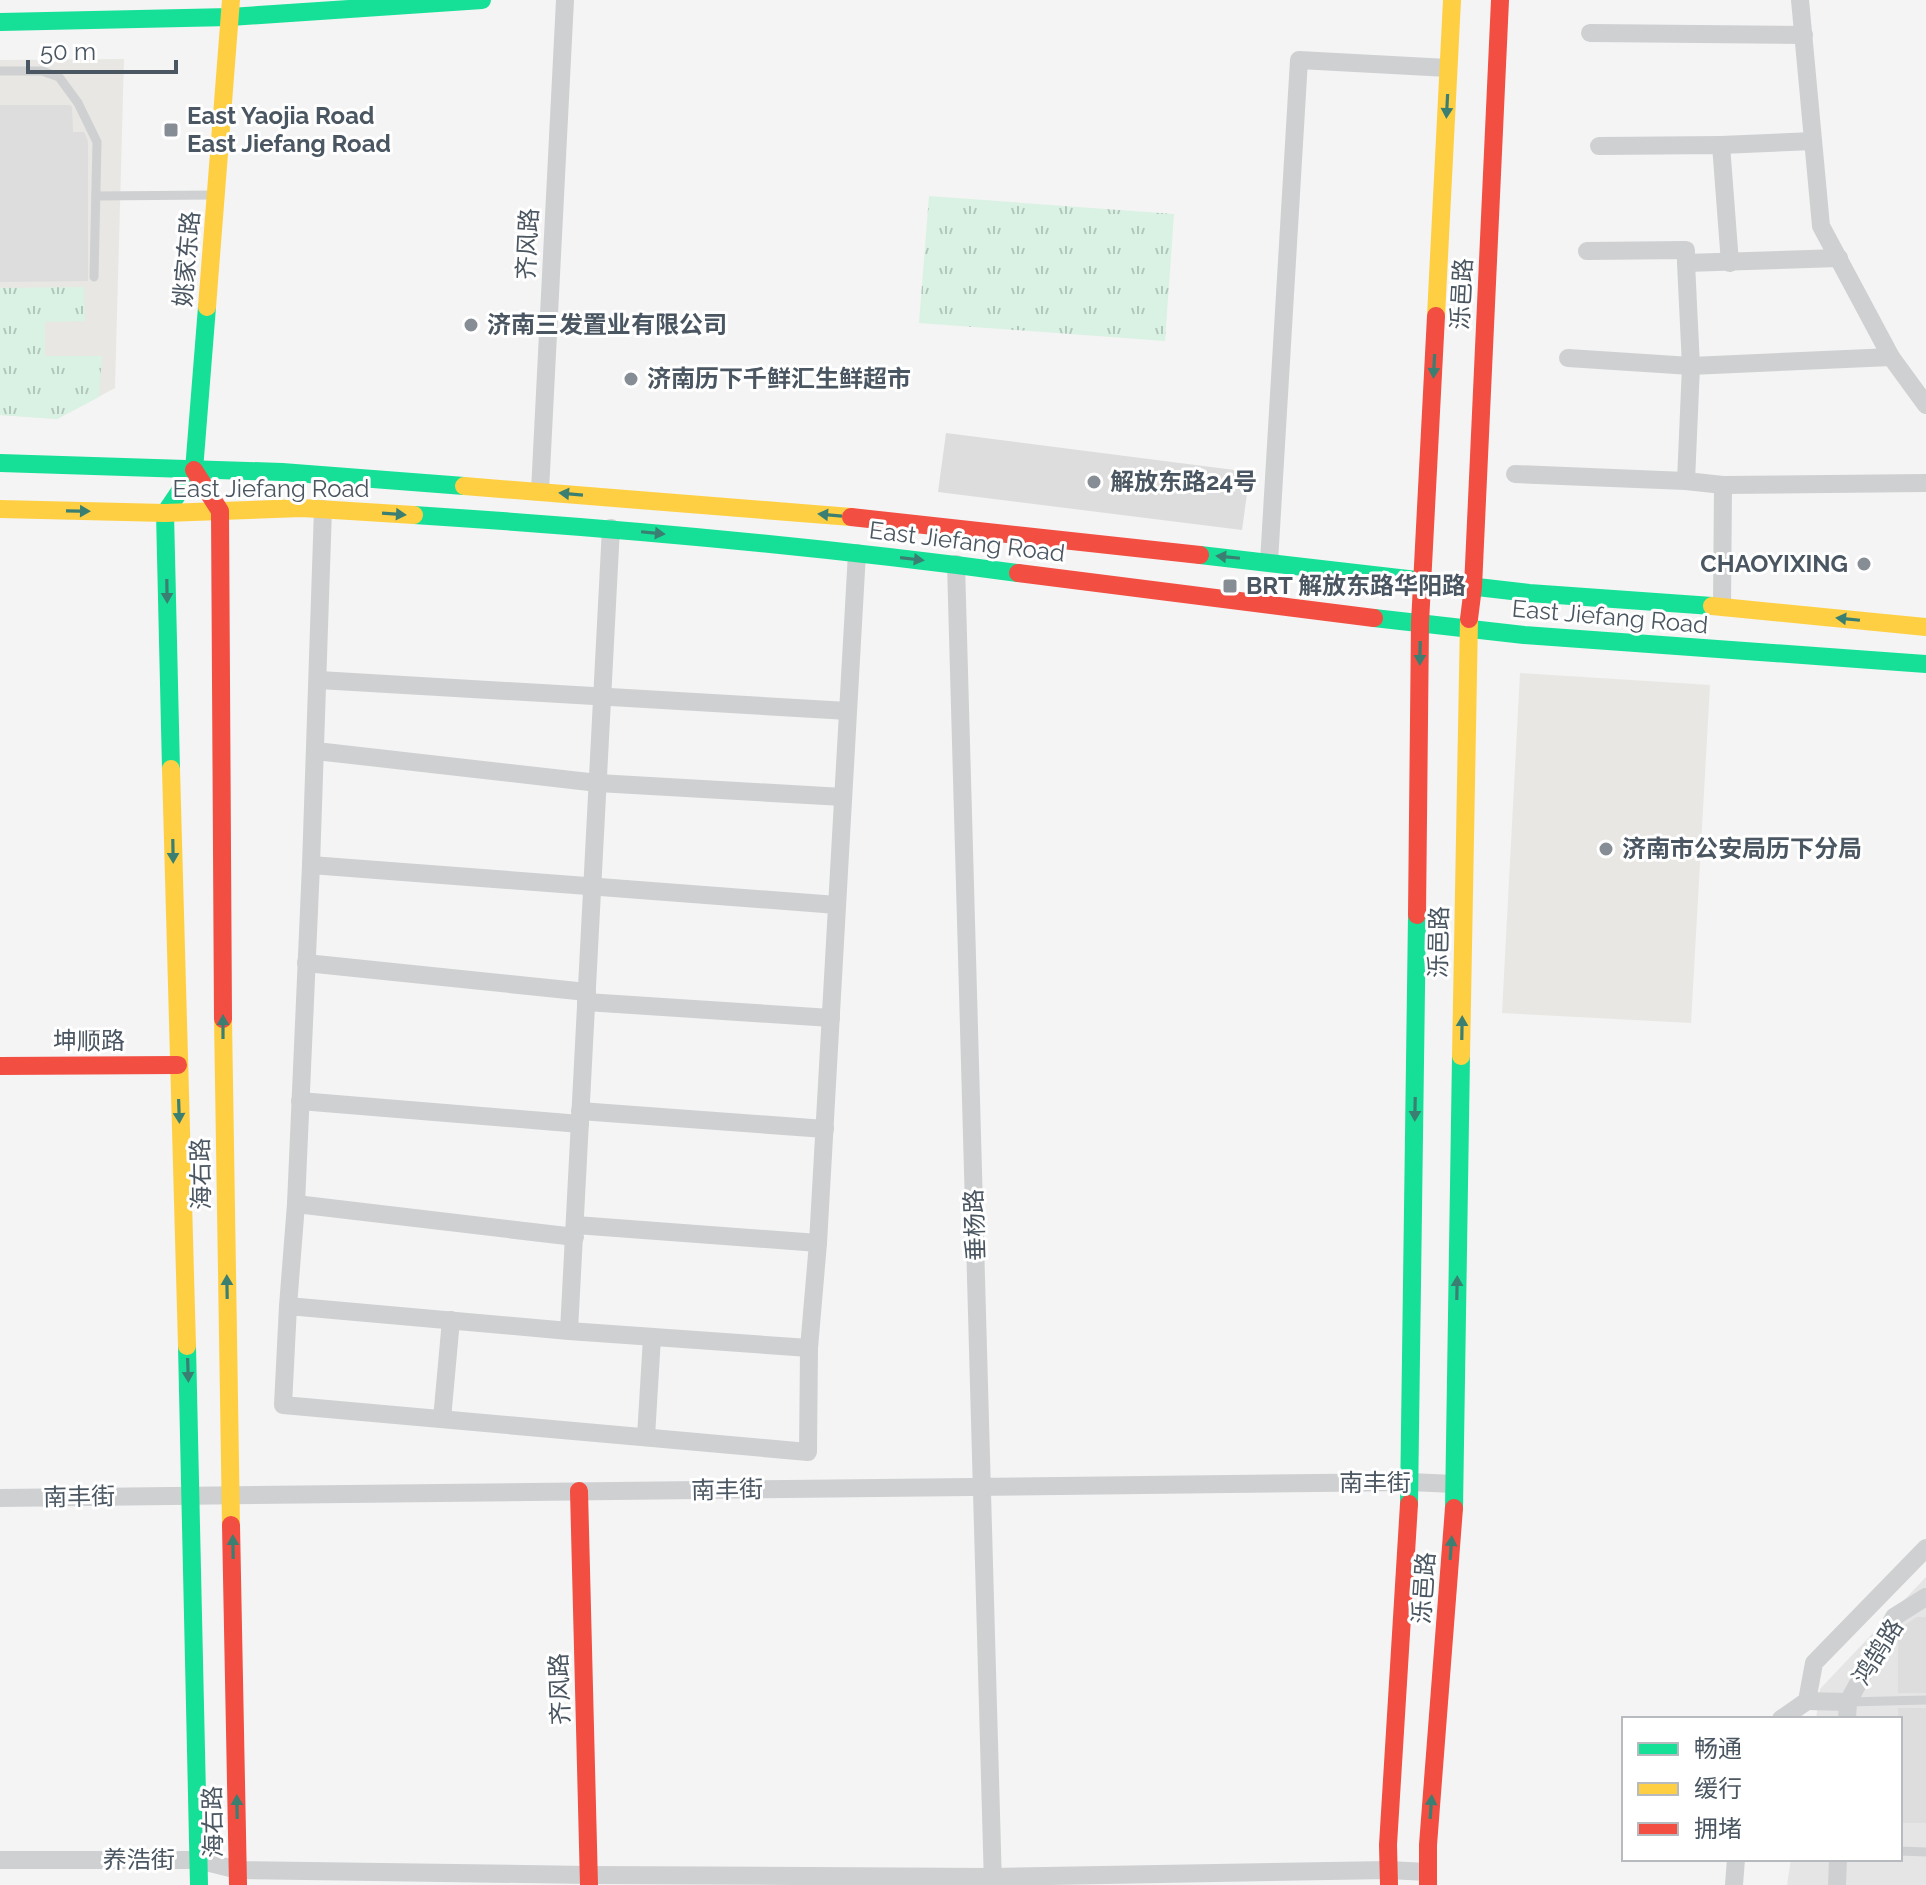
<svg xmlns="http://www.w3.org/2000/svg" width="1926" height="1885" font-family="Raleway,'Noto Sans SC',sans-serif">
  <defs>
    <pattern id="grass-tufts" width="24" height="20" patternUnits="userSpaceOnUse" patternTransform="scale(2)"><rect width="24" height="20" fill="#d9f2e3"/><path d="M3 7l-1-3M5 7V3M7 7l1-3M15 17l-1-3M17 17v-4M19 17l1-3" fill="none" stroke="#b2c7bb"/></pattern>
  </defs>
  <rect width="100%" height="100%" fill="#f4f4f4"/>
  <!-- commercial -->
  <g fill="#e8e7e3">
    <polygon points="124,59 115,388 57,419 0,415 0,60"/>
    <polygon points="1520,673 1710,685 1691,1023 1502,1013"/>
  </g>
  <!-- education -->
  <polygon fill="#e6e5e6" points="1926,1577 1926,1885 1787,1885 1791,1859 1900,1859 1900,1719 1816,1719 1820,1689"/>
  <!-- grass -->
  <g fill="url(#grass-tufts)">
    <polygon points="929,196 1174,214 1165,341 919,323"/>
    <polygon points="84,287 85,321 45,322 45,356 102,356 99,397 57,419 0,415 0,288"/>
  </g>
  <!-- building -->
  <g fill="#ddddde">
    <polygon points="0,105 70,105 72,107 73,132 84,132 88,141 88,281 0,282"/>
    <polygon points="946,433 1250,472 1242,530 938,492"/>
    <polygon points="1917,1617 1926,1617 1926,1693 1898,1693 1898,1635 1903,1626"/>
    <polygon points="1898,1708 1926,1708 1926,1823 1900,1823"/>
  </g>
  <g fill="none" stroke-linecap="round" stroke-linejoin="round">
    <!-- lane -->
    <g stroke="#ced0d2" stroke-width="9">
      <polyline points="0,71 42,71 59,77 78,103 97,142 94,277"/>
      <polyline points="96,196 213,195"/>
      <polyline points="1848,1702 1926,1700"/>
      <polyline points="1900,1851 1926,1852"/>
    </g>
    <!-- street -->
    <g stroke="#ced0d2" stroke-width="18">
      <polyline points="1800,0 1821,226 1891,357 1926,405"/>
      <polyline points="1590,33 1804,35"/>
      <polyline points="1721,145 1813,141"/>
      <polyline points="1599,146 1721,145 1730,263"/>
      <polyline points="1587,251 1686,250 1686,263"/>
      <polyline points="1839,258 1686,263 1691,366 1891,357"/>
      <polyline points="1568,358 1691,366 1686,481"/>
      <polyline points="1515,474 1686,481 1723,485 1722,606"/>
      <polyline points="1723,485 1926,483"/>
      <polyline points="540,491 565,0"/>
      <polyline points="1269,562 1299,60 1448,68"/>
      <polyline points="956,564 993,1885"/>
      <polyline points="319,680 848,711"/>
      <polyline points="316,751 598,783 843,797"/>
      <polyline points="311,865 837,905"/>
      <polyline points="306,963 587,992"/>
      <polyline points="586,1002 831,1018"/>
      <polyline points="300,1101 580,1124"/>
      <polyline points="580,1111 825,1129"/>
      <polyline points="296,1204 575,1237"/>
      <polyline points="576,1225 818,1243"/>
      <polyline points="288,1306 296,1204 311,865 323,509"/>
      <polyline points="569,1331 809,1348 808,1452 283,1405 288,1306 569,1331 611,528"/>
      <polyline points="809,1348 818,1243 857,553"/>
      <polyline points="442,1419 451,1320"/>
      <polyline points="646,1437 652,1337"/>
      <polyline points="0,1498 1410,1482 1454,1484"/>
      <polyline points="1807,1701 1848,1702"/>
      <polyline points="1781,1719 1807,1701 1814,1663 1926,1548"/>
      <polyline points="1847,1719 1848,1702 1894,1617 1926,1597"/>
      <polyline points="0,1860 198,1860 238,1870 589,1875 993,1877 1388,1870 1428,1872"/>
      <polyline points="1734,1885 1736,1859"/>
      <polyline points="1837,1885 1838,1859"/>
    </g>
    <!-- fast -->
    <g stroke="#16e098" stroke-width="18">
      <polyline points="0,22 230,17 482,0"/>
      <polyline points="0,463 282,472 464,486"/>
      <path d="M414,515c202,13 403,31 604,58"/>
      <polyline points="1200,555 1529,593 1712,606"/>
      <polyline points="1374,618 1524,635 1926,664"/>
      <polyline points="171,769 165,513 194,470 207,307"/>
      <polyline points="187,1346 199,1885"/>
      <polyline points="1409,1504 1417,915"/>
      <polyline points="1454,1508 1461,1056"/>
    </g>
    <!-- slow -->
    <g stroke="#ffcf43" stroke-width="18">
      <polyline points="207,307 231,0"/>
      <polyline points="1436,316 1452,0"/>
      <polyline points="464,486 851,517"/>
      <polyline points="0,509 165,513 302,508 414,515"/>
      <polyline points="1712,606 1926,627"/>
      <polyline points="171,769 187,1346"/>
      <polyline points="223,1019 231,1525"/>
      <polyline points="1461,1056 1469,619"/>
    </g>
    <!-- jam -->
    <g stroke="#f24e42" stroke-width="18">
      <polyline points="194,470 220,511 223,1019"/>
      <polyline points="851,517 1200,555"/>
      <polyline points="1018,573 1374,618"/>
      <polyline points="1469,619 1473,587 1500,0"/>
      <polyline points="1417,915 1420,623 1436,316"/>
      <polyline points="0,1066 178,1065"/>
      <polyline points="579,1491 589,1885"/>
      <polyline points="231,1525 238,1885"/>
      <polyline points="1389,1885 1388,1845 1409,1504"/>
      <polyline points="1428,1885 1428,1845 1454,1508"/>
    </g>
  </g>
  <!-- one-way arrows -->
  <defs><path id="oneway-solid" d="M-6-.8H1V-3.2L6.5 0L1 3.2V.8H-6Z" transform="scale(2)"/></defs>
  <g fill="#3a7f72">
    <use href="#oneway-solid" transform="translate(1447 106) rotate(93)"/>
    <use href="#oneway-solid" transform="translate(1434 366) rotate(93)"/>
    <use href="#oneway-solid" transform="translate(571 494) rotate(-175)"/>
    <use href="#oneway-solid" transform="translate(78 511) rotate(1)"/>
    <use href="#oneway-solid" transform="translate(394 514) rotate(4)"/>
    <use href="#oneway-solid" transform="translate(830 515) rotate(-175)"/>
    <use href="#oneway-solid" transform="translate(653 533) rotate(6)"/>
    <use href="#oneway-solid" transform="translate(1228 557) rotate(-174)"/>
    <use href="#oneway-solid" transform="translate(912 559) rotate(7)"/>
    <use href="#oneway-solid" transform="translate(167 591) rotate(89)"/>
    <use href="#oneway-solid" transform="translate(1848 619) rotate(-174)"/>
    <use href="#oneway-solid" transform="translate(1420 653) rotate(91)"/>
    <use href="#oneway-solid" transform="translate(173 851) rotate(89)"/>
    <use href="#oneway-solid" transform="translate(223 1027) rotate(-90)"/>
    <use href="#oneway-solid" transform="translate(1462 1028) rotate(-89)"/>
    <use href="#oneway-solid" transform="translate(1415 1109) rotate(91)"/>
    <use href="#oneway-solid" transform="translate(179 1111) rotate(88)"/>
    <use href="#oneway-solid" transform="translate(227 1287) rotate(-91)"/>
    <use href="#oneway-solid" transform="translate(1457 1288) rotate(-89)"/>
    <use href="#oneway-solid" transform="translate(188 1370) rotate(88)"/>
    <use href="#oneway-solid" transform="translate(233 1547) rotate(-91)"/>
    <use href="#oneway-solid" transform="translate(1451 1548) rotate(-86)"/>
    <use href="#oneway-solid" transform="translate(237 1807) rotate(-91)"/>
    <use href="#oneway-solid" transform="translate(1431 1807) rotate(-86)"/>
  </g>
  <!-- markers -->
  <g fill="#868d94" stroke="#fff" stroke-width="3">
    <rect x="163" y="122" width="16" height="16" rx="4"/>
    <circle cx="471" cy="325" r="8"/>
    <circle cx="631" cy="379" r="8"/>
    <circle cx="1094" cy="482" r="8"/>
    <circle cx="1864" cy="564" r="8"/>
    <rect x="1222" y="578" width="16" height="16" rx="4"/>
    <circle cx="1606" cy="849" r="8"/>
  </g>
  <g text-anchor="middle" stroke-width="6" stroke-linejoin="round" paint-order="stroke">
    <!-- poi labels -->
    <g font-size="24" font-weight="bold" fill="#4a5661" stroke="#fff" text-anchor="start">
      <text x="187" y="124">East Yaojia Road<tspan x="187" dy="28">East Jiefang Road</tspan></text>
      <text x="487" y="333">济南三发置业有限公司</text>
      <text x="647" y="387">济南历下千鲜汇生鲜超市</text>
      <text x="1110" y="490">解放东路24号</text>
      <text x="1848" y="572" text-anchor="end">CHAOYIXING</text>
      <text x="1246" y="594">BRT 解放东路华阳路</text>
      <text x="1622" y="857">济南市公安局历下分局</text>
    </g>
    <!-- street labels -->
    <g font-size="24" fill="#4a5661" stroke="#fff">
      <text transform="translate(528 244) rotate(-87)" y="8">齐风路</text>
      <text transform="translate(187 259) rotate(-85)" y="8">姚家东路</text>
      <text transform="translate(1462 294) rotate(-87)" y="8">泺邑路</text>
      <text x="271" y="497">East Jiefang Road</text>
      <text transform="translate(967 542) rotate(7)" y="8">East Jiefang Road</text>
      <text transform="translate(1610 617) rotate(5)" y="8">East Jiefang Road</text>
      <text transform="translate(1439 942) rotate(-89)" y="8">泺邑路</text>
      <text x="89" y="1049">坤顺路</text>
      <text transform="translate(201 1174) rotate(-91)" y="8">海右路</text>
      <text transform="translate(975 1225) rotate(-92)" y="8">垂杨路</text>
      <text x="1375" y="1491">南丰街</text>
      <text transform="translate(727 1490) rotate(-1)" y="8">南丰街</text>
      <text transform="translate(79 1497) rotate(-1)" y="8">南丰街</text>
      <text transform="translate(1424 1588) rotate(-86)" y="8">泺邑路</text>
      <text transform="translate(1878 1652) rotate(-58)" y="8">鸿鹄路</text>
      <text transform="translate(560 1689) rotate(-92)" y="8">齐风路</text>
      <text transform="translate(213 1822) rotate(-91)" y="8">海右路</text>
      <text x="139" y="1868">养浩街</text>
    </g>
  </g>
  <!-- legend -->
  <rect x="1622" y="1717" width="280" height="144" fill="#ffffff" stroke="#b7bbc0" stroke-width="2"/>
  <rect x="1638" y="1743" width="40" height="12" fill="#16e098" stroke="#b7bbc0" stroke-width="2"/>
  <text x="1694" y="1757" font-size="24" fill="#4a5661">畅通</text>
  <rect x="1638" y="1783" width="40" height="12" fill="#ffcf43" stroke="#b7bbc0" stroke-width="2"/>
  <text x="1694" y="1797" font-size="24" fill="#4a5661">缓行</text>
  <rect x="1638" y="1823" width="40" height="12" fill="#f24e42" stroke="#b7bbc0" stroke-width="2"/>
  <text x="1694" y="1837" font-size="24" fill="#4a5661">拥堵</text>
  <!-- scale -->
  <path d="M28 60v12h148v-12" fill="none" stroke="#4a5661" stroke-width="4"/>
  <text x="40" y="60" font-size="24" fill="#4a5661" stroke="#ffffff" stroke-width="6" paint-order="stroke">50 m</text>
</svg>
